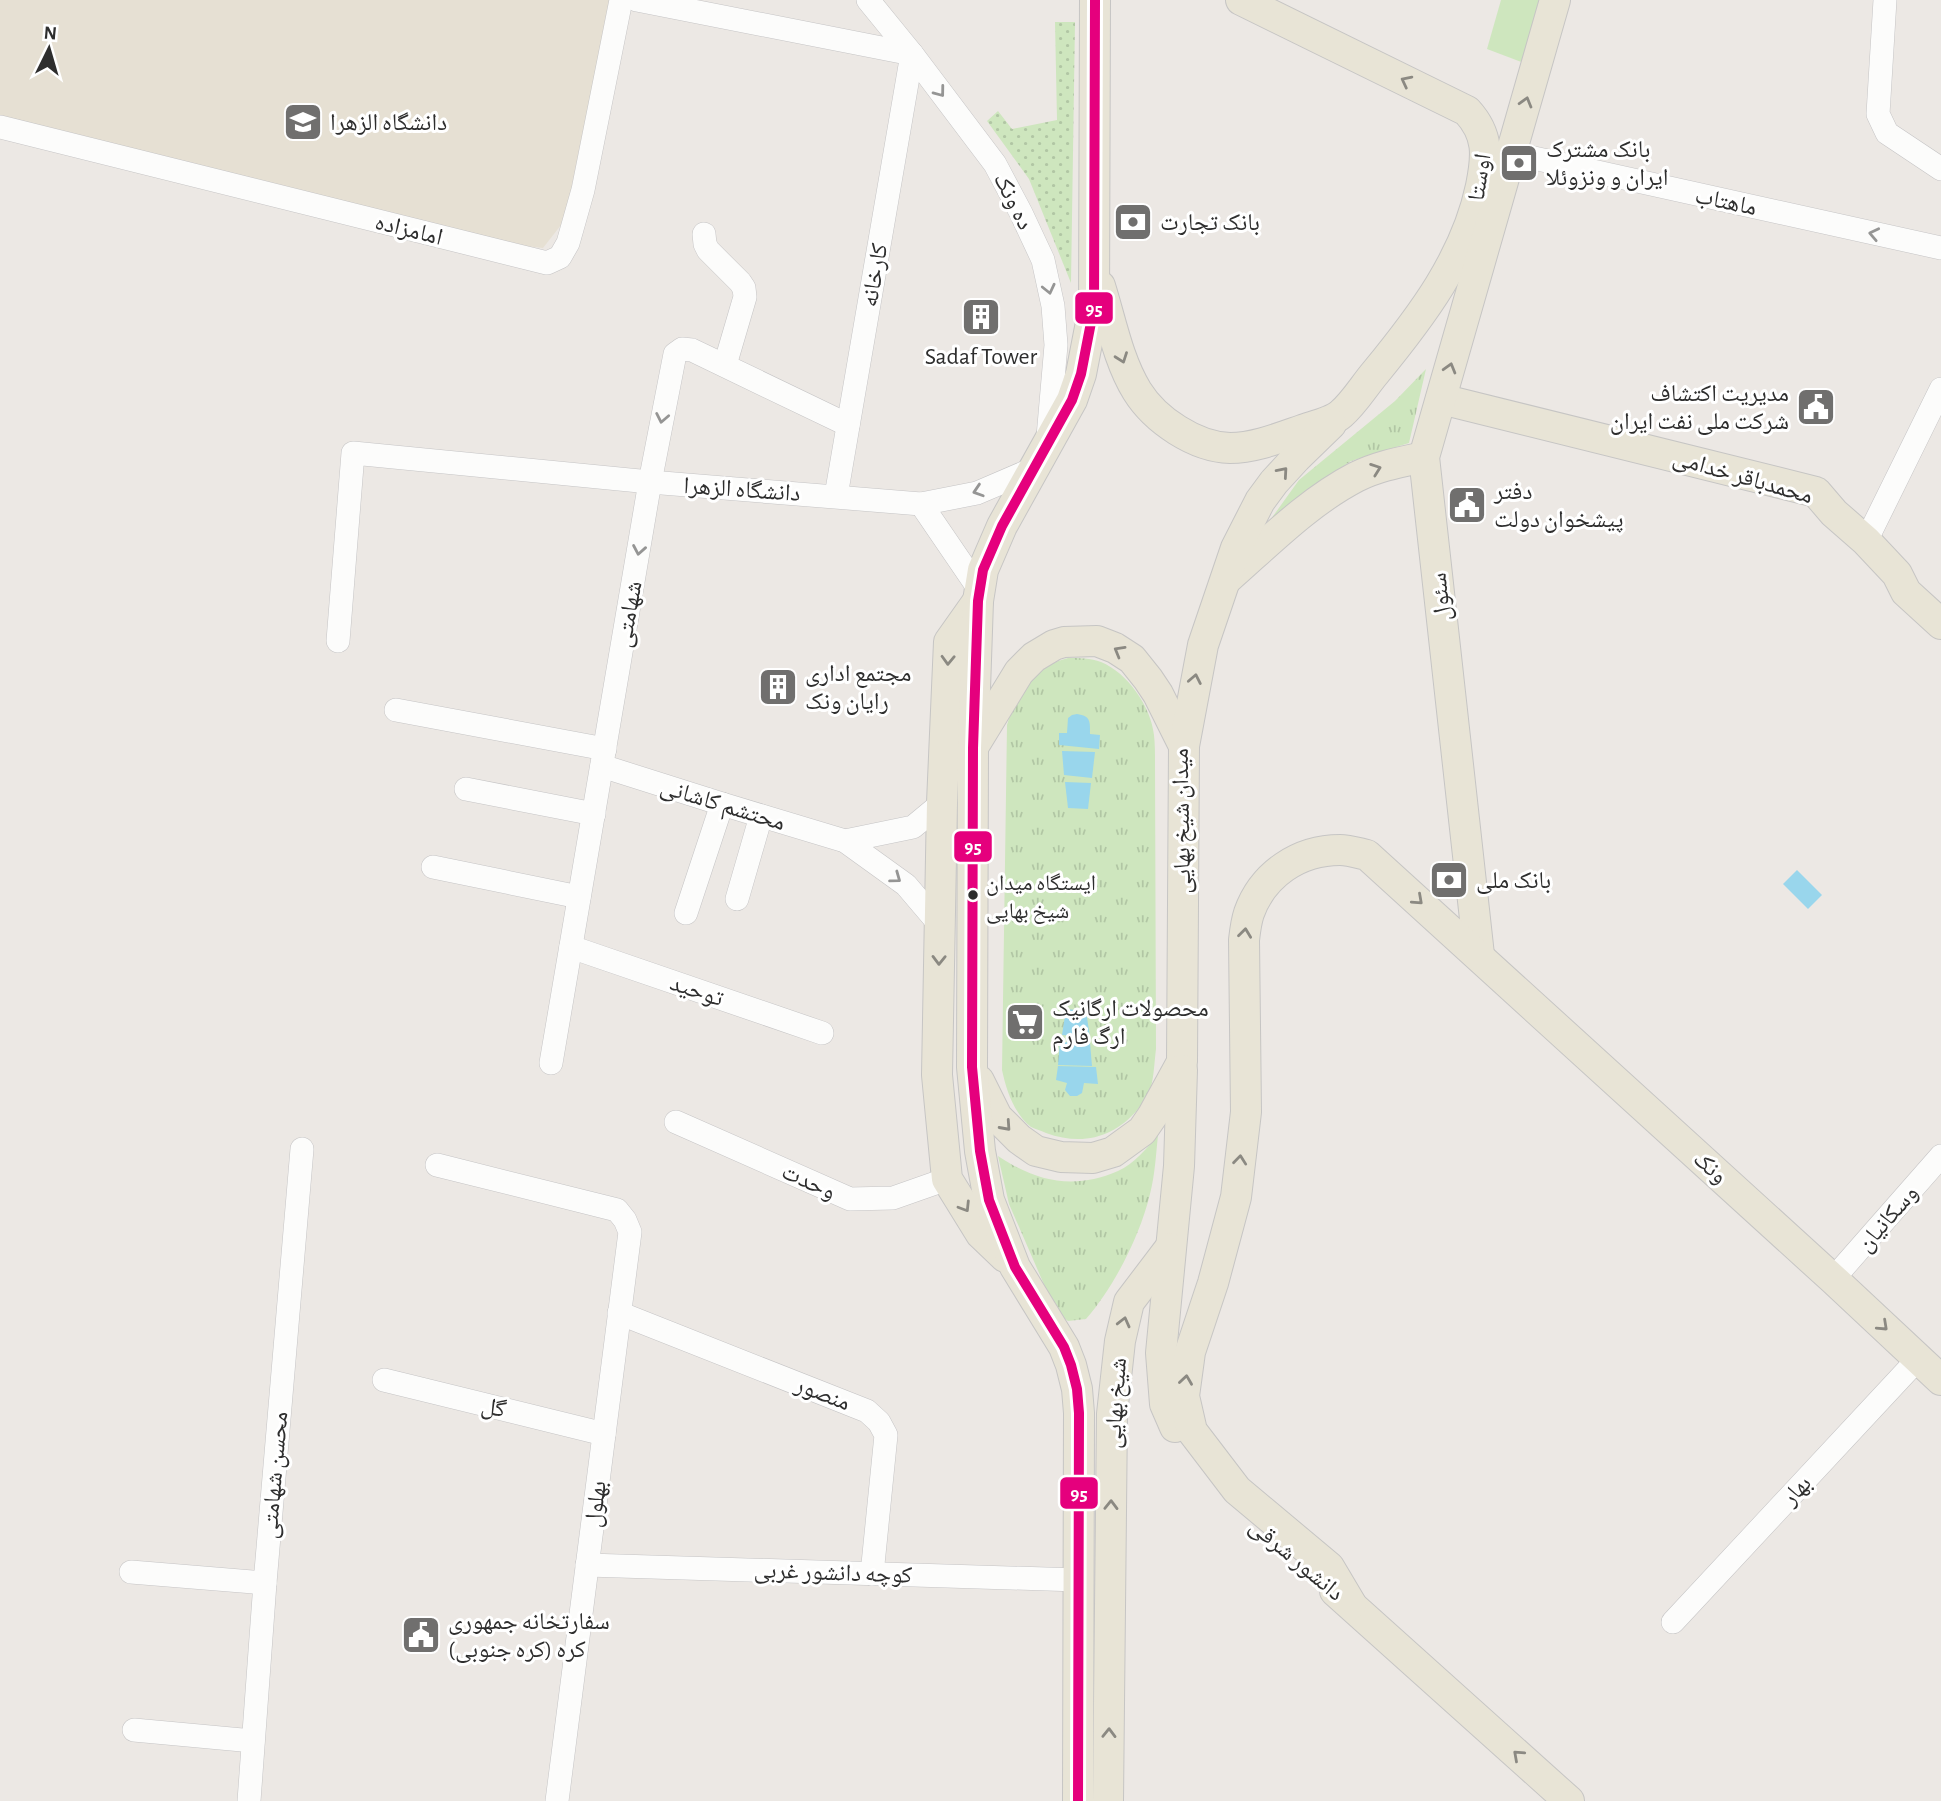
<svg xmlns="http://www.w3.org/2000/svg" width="1941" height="1801" font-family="'Alegreya Sans','Noto Naskh Arabic',sans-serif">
  <defs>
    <pattern id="grass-tufts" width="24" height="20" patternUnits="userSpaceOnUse" patternTransform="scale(1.75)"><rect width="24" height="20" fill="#cee6be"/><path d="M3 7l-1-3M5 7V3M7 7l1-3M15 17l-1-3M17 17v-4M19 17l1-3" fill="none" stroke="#b1c6a4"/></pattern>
    <pattern id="garden-dots" width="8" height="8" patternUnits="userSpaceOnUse" patternTransform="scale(1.75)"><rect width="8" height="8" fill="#cee6be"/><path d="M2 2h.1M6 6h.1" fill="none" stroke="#b1c6a4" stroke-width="1.8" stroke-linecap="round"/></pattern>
  </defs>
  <rect width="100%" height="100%" fill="#ece8e4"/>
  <!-- education -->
  <polygon fill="#e6e0d3" points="0,0 616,0 572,211 543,248 481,241 0,118"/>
  <!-- grass -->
  <g fill="url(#grass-tufts)">
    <polygon points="1426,369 1409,443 1351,461 1320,482 1258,537 1299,480 1395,401"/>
    <path d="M1068,658c11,0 23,0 33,4 27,11 50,45 53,73 1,9 1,18 1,28l1,286c-2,15 -2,33 -8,47 -3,5 -7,9 -10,13 -24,29 -56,37 -92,24 -4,-2 -11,-4 -15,-6 -17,-13 -25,-38 -29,-57l5,-345c10,-35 24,-57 61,-67z"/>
    <path d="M1158,1135c-2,19 -3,40 -8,59 -10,42 -36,93 -64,125l-18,2 -12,-9 -47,-108 -11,-48c39,26 76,34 120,15 16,-7 29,-23 40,-36z"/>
  </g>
  <!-- park -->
  <polygon fill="#cee6be" points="1501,0 1542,0 1524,63 1487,49"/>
  <!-- garden -->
  <polygon fill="url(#garden-dots)" points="1055,22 1075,22 1071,283 1029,179 987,121 998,111 1012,129 1057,120"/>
  <!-- water -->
  <g fill="#99d6ec">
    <path d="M1077,714c14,2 13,8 13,20l10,1 -1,14 -40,-4v-12h8l1,-15 4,-3z"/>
    <polygon points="1062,751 1095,752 1092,778 1064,775"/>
    <polygon points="1065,782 1091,783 1088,809 1068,808"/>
    <polygon points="1797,870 1822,895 1808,909 1783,884"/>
    <polygon points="1066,1009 1086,1011 1090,1037 1062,1035"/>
    <polygon points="1060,1042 1090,1043 1092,1066 1058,1065"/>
    <polygon points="1058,1066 1096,1067 1098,1084 1084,1083 1082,1093 1077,1096 1070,1096 1065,1090 1067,1083 1056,1080"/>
  </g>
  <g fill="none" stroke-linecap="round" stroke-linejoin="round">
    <!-- minor casing -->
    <g stroke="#c5c4c5" stroke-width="24">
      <g id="minor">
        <polyline points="637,0 912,54 836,496"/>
        <polyline points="868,0 912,54 995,164 1021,213 1043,260 1053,306 1056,345 1048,437"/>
        <polyline points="1885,0 1878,114 1887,133 1941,169"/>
        <polyline points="0,127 547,263 560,257 568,243 583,190 621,0"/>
        <polyline points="1511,153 1941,248"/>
        <polyline points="704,234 705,244 708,250 740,282 744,288 745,297 725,365"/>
        <polyline points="921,504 979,589"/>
        <polyline points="1866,541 1941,389"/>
        <polyline points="338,641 353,453 650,482 921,504 977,493 1033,469"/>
        <polyline points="396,710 605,749"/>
        <polyline points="602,766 722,804 845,841 906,885 940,925"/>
        <polyline points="466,789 594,814"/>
        <polyline points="845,841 913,827 942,803"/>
        <polyline points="433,867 579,897"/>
        <polyline points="737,899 761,816"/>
        <polyline points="686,913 722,804"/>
        <polyline points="571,947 822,1033"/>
        <polyline points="551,1063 650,482 675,354 682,349 692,350 848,425"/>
        <polyline points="676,1122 850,1199 893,1198 947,1179"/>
        <polyline points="437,1165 617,1210 625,1220 630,1232 557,1801"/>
        <polyline points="1833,1279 1941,1156"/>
        <polyline points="619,1313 867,1411 879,1422 886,1435 872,1574"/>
        <polyline points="384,1380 604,1434"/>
        <polyline points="587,1565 1078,1580"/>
        <polyline points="131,1572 265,1583"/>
        <polyline points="1673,1622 1918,1359"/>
        <polyline points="134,1730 253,1741"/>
        <polyline points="249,1801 265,1583 302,1149"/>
      </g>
    </g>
    <!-- major casing -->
    <g stroke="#c6c5c4" stroke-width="32">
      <g id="major">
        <path d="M1100,286c11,35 18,74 37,105 18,29 58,56 93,57 24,0 49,-10 72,-18 11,-4 30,-8 39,-16 13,-11 23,-28 34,-41 46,-56 91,-115 106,-187 6,-30 8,-51 -14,-75l-226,-111"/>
        <polyline points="1441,399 1816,492 1834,513 1866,541 1897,574 1906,592 1941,624"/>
        <path d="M1228,578c41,-36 80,-76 128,-101 22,-11 45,-15 68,-20"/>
        <polyline points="978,601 949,642 942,803 937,1075 947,1179 981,1234 1005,1257"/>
        <polyline points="975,744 1019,672 1034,657 1054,645 1064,642 1097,641 1115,648 1132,659 1148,679 1158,694 1184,746 1182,1062 1153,1115 1142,1131 1113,1152 1093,1158 1061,1157 1036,1151 1019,1139 997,1117 979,1081"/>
        <polyline points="1184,746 1203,645 1236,548 1260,501 1274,482 1296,458 1331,424"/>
        <polyline points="1479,955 1424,457 1555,0"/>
        <polyline points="1175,1427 1165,1404 1161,1353 1179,1166 1182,1070"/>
        <polyline points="1335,1591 1569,1801"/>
        <path d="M1351,1604l-22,-37 -92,-77 -45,-59 -8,-35 6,-44 23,-69 23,-86 10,-85 -2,-172c1,-9 2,-18 5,-27 14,-39 50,-63 91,-63 9,0 18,3 27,5l466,424 108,101"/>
        <polyline points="1078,1801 1079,1413 1077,1389 1071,1365 1064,1347 1015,1267 989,1200 980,1151 972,1067 973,748 978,601 983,570 1002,526 1072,400 1081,374 1094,307 1095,0"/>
        <polyline points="1108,1801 1112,1414 1120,1341 1129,1302 1170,1248"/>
      </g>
    </g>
    <!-- minor -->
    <use href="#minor" stroke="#fcfcfb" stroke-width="23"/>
    <!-- major -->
    <use href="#major" stroke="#e8e4d6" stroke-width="30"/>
    <!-- bus-1 casing -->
    <g stroke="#fff" stroke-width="16">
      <polyline id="bus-1" points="1078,1801 1079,1413 1077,1389 1071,1365 1064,1347 1015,1267 989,1200 980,1151 972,1067 973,748 978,601 983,570 1002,526 1072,400 1081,374 1094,307 1095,0"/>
    </g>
    <!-- bus-1 -->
    <use href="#bus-1" stroke="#e5007d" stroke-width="10"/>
  </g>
  <!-- one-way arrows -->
  <defs><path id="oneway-chevron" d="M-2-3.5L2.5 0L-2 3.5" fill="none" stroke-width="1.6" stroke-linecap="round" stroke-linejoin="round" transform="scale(1.75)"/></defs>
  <g stroke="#8b8982">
    <use href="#oneway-chevron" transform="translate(1406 81) rotate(-153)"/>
    <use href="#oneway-chevron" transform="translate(1526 102) rotate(-74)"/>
    <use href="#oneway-chevron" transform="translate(1122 358) rotate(70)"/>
    <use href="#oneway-chevron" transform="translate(1450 368) rotate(-74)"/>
    <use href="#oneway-chevron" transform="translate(1376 469) rotate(-20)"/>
    <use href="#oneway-chevron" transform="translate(1283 472) rotate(-49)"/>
    <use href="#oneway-chevron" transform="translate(1119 651) rotate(-150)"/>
    <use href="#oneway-chevron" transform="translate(948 660) rotate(92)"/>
    <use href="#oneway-chevron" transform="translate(1195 679) rotate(-79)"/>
    <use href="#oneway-chevron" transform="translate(1418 900) rotate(42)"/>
    <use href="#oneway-chevron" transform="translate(1245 933) rotate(-83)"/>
    <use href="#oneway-chevron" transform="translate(939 960) rotate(91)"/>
    <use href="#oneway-chevron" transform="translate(1006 1126) rotate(48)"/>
    <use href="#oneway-chevron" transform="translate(1240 1160) rotate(-84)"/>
    <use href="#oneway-chevron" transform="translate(965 1207) rotate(58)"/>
    <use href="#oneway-chevron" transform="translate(1124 1322) rotate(-76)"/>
    <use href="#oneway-chevron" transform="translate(1883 1326) rotate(43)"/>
    <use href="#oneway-chevron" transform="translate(1186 1380) rotate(-82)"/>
    <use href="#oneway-chevron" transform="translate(1111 1505) rotate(-89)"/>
    <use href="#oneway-chevron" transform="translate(1109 1733) rotate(-89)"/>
    <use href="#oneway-chevron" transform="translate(1518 1755) rotate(-138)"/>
  </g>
  <g stroke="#959594">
    <use href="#oneway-chevron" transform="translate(940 92) rotate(53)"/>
    <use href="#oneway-chevron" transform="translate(1874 234) rotate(-168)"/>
    <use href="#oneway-chevron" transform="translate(1049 289) rotate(77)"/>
    <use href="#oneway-chevron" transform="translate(662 418) rotate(101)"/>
    <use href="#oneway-chevron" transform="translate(978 491) rotate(162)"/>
    <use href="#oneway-chevron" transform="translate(639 550) rotate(100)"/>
    <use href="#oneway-chevron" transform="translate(896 878) rotate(36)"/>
  </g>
  <!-- icons -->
  <defs>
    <g id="university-square" transform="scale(2.0125)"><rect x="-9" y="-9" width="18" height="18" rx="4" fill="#706f6e" stroke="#fff"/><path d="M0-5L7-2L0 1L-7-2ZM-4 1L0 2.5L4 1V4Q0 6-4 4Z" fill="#fff"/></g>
    <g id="bank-square" transform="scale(2.0125)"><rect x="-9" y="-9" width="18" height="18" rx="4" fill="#706f6e" stroke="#fff"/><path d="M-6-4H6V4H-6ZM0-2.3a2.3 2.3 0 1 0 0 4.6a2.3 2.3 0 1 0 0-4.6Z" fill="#fff"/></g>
    <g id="building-square" transform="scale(2.0125)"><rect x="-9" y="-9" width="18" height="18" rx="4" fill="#706f6e" stroke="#fff"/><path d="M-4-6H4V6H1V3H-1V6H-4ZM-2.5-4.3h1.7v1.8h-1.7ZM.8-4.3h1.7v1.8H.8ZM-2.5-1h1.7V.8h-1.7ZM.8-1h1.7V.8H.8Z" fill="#fff"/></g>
    <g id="civic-square" transform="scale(2.0125)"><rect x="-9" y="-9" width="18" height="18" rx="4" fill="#706f6e" stroke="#fff"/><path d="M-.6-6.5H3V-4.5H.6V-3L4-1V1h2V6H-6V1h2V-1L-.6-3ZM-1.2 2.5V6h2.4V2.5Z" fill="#fff"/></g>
    <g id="supermarket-square" transform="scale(2.0125)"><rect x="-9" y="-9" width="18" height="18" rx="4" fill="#706f6e" stroke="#fff"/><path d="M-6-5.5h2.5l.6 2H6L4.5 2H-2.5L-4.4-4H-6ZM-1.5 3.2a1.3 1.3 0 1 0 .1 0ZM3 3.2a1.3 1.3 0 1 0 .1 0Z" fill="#fff"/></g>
  </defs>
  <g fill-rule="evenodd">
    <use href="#university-square" x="303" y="122"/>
    <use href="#bank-square" x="1519" y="163"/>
    <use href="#bank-square" x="1133" y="222"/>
    <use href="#building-square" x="981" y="317"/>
    <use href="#civic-square" x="1816" y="407"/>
    <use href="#civic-square" x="1467" y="505"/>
    <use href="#building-square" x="778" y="687"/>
    <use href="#bank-square" x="1449" y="880"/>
    <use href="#supermarket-square" x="1025" y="1022"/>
    <use href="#civic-square" x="421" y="1635"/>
  </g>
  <!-- markers -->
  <circle fill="#2e2e2e" stroke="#fff" stroke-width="2.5" cx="973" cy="895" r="6"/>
  <g text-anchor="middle" stroke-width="6" stroke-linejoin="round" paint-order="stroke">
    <!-- bus labels -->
    <g font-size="22" fill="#2e2e2e" stroke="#fff" text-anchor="start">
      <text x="986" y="890">ایستگاه میدان<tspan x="986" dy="28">شیخ بهایی</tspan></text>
    </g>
    <!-- poi labels -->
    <g font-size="24" fill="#2e2e2e" stroke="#fff" text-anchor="start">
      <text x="330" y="130">دانشگاه الزهرا</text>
      <text x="1546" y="157">بانک مشترک<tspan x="1546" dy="28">ایران و ونزوئلا</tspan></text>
      <text x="1160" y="230">بانک تجارت</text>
      <text x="981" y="364" text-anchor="middle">Sadaf Tower</text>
      <text x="1789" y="401" text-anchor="end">مدیریت اکتشاف<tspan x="1789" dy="28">شرکت ملی نفت ایران</tspan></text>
      <text x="1494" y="499">دفتر<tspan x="1494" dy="28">پیشخوان دولت</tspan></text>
      <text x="805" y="681">مجتمع اداری<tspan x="805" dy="28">رایان ونک</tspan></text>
      <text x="1476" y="888">بانک ملی</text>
      <text x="1052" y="1016">محصولات ارگانیک<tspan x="1052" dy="28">ارگ فارم</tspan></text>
      <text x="448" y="1629">سفارتخانه جمهوری<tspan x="448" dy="28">کره (کره جنوبی)</tspan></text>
    </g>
    <!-- street labels -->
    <g font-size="24" fill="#2e2e2e" stroke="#fff">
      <text transform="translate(1479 177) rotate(-81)" y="8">اوستا</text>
      <text transform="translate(1014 201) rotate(63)" y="8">ده ونک</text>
      <text transform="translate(1726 201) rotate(12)" y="8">ماهتاب</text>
      <text transform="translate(409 229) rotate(14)" y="8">امامزاده</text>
      <text transform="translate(874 275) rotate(-80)" y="8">کارخانه</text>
      <text transform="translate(1743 476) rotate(16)" y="8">محمدباقر خدامی</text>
      <text transform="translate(742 489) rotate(4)" y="8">دانشگاه الزهرا</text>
      <text transform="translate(1440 597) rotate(-96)" y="8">سئول</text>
      <text transform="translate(628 614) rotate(-80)" y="8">شهامتی</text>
      <text transform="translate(723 804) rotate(17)" y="8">محتشم کاشانی</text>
      <text transform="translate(1181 821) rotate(-91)" y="8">میدان شیخ بهایی</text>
      <text transform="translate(697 990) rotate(19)" y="8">توحید</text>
      <text transform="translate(1711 1167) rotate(42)" y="8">ونک</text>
      <text transform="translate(809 1181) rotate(24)" y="8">وحدت</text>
      <text transform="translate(1887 1218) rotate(-49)" y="8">وسکانیان</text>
      <text transform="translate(823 1393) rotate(21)" y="8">منصور</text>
      <text transform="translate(1115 1403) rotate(-86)" y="8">شیخ بهایی</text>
      <text transform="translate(494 1407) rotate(14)" y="8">گل</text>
      <text transform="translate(274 1475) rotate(-85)" y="8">محسن شهامتی</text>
      <text transform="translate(1796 1490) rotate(-47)" y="8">بهار</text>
      <text transform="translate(595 1504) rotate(-83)" y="8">بهلول</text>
      <text transform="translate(1297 1559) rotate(40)" y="8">دانشور شرقی</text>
      <text transform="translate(833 1572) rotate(2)" y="8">کوچه دانشور غربی</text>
    </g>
  </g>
  <g stroke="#fff" stroke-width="2.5">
    <rect x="1074" y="291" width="40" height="34" rx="7" fill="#e5007d"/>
    <rect x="953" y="830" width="40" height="33" rx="7" fill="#e5007d"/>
    <rect x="1059" y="1476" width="40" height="34" rx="7" fill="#e5007d"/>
  </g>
  <g font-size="19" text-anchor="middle" font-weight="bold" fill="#fff">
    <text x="1094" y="315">95</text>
    <text x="973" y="853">95</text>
    <text x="1079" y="1500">95</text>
  </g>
  <!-- north arrow -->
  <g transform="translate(49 49) rotate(5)" stroke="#ffffff" stroke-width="5" paint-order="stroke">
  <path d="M0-5L12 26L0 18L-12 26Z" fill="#2e2e2e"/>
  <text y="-10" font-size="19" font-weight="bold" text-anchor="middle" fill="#2e2e2e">N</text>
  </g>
</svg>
